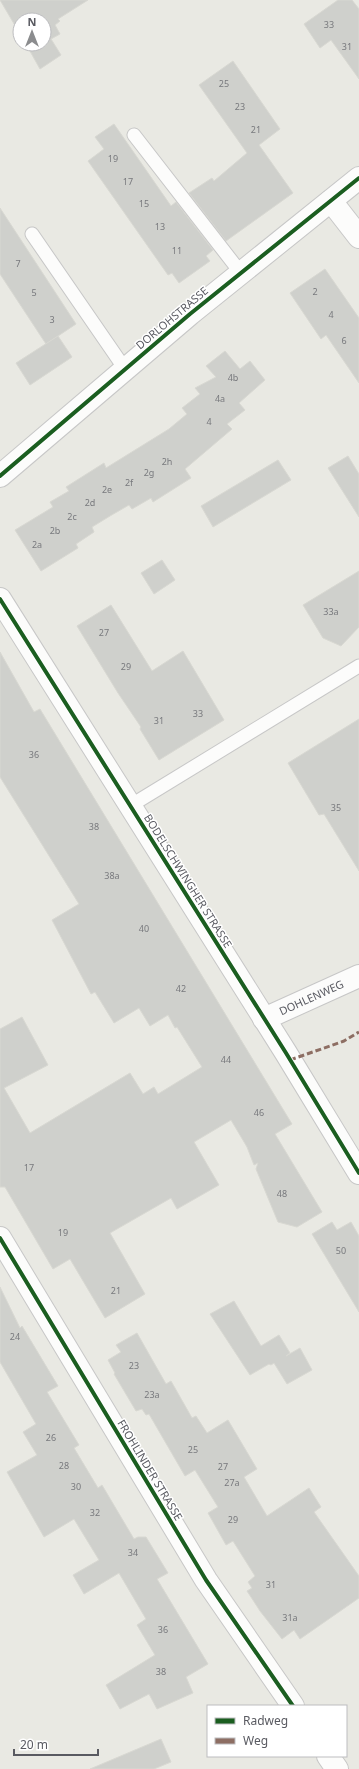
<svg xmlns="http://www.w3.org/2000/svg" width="359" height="1769" font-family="'Noto Sans',sans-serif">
  <rect width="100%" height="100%" fill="#e9e9e3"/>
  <!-- building -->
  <g fill="#cfd0cc" stroke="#d8d8d2">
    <polygon points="0,0 88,0 58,19 60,21 55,25 60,34 51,39 61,55 40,69 26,44 44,44 44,20 20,20 20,34"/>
    <polygon points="338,0 352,0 359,9 359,79 331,40 320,48 304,24"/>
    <polygon points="233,61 280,129 259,145 293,193 226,241 189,193 212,178 214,181 247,153 199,85"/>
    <polygon points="114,124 171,206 176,202 213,250 206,256 210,261 179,283 172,273 168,275 88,161 104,149 95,137"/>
    <polygon points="0,208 76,324 46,344 0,274"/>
    <polygon points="325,269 359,318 359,383 326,335 321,339 290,293"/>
    <polygon points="58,336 72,357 30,385 16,363"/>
    <polygon points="225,351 240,369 250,361 265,380 239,403 245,410 227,424 232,429 185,469 191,478 153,502 151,498 132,509 129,505 110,516 92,527 94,532 76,544 78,548 41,571 15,530 53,507 50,502 69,491 66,487 104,463 106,468 169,429 187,414 182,408 200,394 195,388 216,377 206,366"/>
    <polygon points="348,456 359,474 359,517 328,468"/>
    <polygon points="278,460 291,480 213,527 201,506"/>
    <polygon points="162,560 175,580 154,594 141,573"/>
    <polygon points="359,571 359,627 341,646 323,638 303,605"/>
    <polygon points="111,605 152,671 183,651 224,720 159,760 140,729 141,727 118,693 77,626"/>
    <polygon points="0,652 34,712 40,709 292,1124 275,1134 322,1212 297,1227 278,1222 256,1169 258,1163 254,1165 247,1147 231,1120 194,1142 219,1185 177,1209 171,1198 110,1233 145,1294 105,1318 70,1259 53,1269 5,1187 0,1187 0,1029 22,1017 48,1065 4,1088 30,1133 130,1073 143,1094 154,1087 158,1094 202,1067 177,1027 175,1028 168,1015 150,1026 139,1008 114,1023 95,992 91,994 52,920 79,904 0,777"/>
    <polygon points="359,719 359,871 324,814 319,815 288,763"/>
    <polygon points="332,1222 337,1230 351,1222 359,1236 359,1312 312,1234"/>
    <polygon points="0,1287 20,1328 22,1326 58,1386 47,1392 79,1445 74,1448 98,1488 102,1485 134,1539 138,1537 146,1537 168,1573 157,1579 208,1664 186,1677 193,1693 157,1709 149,1694 120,1709 106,1685 155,1655 137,1625 146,1619 119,1573 84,1594 73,1575 99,1560 74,1519 44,1537 7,1472 37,1455 23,1432 36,1424 0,1362"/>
    <polygon points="234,1301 261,1346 279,1335 290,1353 286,1356 300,1348 312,1370 287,1384 274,1363 271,1365 269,1364 250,1375 210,1314"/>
    <polygon points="137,1333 166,1384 171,1381 192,1418 196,1416 207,1433 228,1420 257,1469 244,1477 267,1516 309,1488 321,1507 314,1512 359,1576 359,1598 300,1639 294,1630 282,1639 260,1611 247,1591 252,1588 248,1582 255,1576 233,1541 226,1545 208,1513 218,1507 195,1470 185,1476 149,1414 146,1415 142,1409 136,1411 114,1374 115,1373 108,1360 121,1352 116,1345"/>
    <polygon points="161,1739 171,1762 154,1769 90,1769"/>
  </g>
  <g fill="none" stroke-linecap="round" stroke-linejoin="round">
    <!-- service casing -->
    <g stroke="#c7c7c7" stroke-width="15">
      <g id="service">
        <polyline points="134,135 241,273"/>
        <polyline points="32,234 125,369"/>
        <polyline points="130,806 359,666"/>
      </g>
    </g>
    <!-- minor casing -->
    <g stroke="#c7c7c7" stroke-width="24">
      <g id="minor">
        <polyline points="331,201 359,237"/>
        <polyline points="0,476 190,314 359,178"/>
        <polyline points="0,599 286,1053 359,1173"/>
        <path id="s1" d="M264,1019l95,-43"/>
        <polyline points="0,1238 206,1580 293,1706"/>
        <polyline points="328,1756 337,1769"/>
      </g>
    </g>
    <!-- service -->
    <use href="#service" stroke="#fcfcfb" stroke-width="13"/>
    <!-- minor -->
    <use href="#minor" stroke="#fcfcfb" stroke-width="22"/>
    <!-- quiet -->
    <polyline stroke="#8d6e63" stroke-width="3" stroke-dasharray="6 3" stroke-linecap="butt" points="290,1060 344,1041 359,1032"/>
    <!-- cycleway casing -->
    <g stroke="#fff" stroke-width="6">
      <g id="cycleway">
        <polyline points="0,476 190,314 359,178"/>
        <polyline points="0,599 286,1053 359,1173"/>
        <polyline points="0,1238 206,1580 293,1706"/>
      </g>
    </g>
    <!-- cycleway -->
    <use href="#cycleway" stroke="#1b5e20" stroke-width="4"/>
  </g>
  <g text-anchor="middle" stroke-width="3" stroke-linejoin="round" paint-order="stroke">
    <!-- number labels -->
    <g font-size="9" fill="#78797d">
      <text x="329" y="28">33</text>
      <text x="347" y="50">31</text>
      <text x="224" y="87">25</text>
      <text x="240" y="110">23</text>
      <text x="256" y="133">21</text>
      <text x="113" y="162">19</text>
      <text x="128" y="185">17</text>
      <text x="144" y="207">15</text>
      <text x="160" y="230">13</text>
      <text x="177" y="254">11</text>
      <text x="18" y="267">7</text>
      <text x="315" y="295">2</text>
      <text x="34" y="296">5</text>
      <text x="331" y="318">4</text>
      <text x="52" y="323">3</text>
      <text x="344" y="344">6</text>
      <text x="233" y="381">4b</text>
      <text x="220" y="402">4a</text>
      <text x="209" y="425">4</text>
      <text x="167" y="465">2h</text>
      <text x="149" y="476">2g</text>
      <text x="129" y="486">2f</text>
      <text x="107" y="493">2e</text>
      <text x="90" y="506">2d</text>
      <text x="72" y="520">2c</text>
      <text x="55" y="534">2b</text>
      <text x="37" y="548">2a</text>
      <text x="331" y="615">33a</text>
      <text x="104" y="636">27</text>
      <text x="126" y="670">29</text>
      <text x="198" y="717">33</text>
      <text x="159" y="724">31</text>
      <text x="34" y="758">36</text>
      <text x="336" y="811">35</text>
      <text x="94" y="830">38</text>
      <text x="112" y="879">38a</text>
      <text x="144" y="932">40</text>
      <text x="181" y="992">42</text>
      <text x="226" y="1063">44</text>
      <text x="259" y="1116">46</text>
      <text x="29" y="1171">17</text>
      <text x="282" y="1197">48</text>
      <text x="63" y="1236">19</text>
      <text x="341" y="1254">50</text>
      <text x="116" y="1294">21</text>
      <text x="15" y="1340">24</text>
      <text x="134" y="1369">23</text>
      <text x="152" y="1398">23a</text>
      <text x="51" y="1441">26</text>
      <text x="193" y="1453">25</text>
      <text x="64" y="1469">28</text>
      <text x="223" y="1470">27</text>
      <text x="232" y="1486">27a</text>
      <text x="76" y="1490">30</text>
      <text x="95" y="1516">32</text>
      <text x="233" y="1523">29</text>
      <text x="133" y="1556">34</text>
      <text x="271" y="1588">31</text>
      <text x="290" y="1621">31a</text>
      <text x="163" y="1633">36</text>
      <text x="161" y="1675">38</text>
    </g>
    <!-- street labels -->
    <g font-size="11" fill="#595a61" stroke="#fff">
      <text transform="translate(172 318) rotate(-40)" y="4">DORLOHSTRASSE</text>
      <text transform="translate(188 881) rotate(58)" y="4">BODELSCHWINGHER STRASSE</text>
      <text dy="4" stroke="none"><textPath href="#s1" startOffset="52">DOHLENWEG</textPath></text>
      <text transform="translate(150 1470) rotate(59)" y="4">FROHLINDER STRASSE</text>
    </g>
  </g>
  <!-- legend -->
  <rect x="207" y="1705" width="140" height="52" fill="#ffffff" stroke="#bdbdc0"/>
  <rect x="215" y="1718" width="20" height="6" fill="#1b5e20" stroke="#bdbdc0"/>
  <text x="243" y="1725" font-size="12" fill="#595a61">Radweg</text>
  <rect x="215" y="1738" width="20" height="6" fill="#8d6e63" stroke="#bdbdc0"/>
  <text x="243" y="1745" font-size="12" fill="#595a61">Weg</text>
  <!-- north arrow -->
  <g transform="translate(32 32)"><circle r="19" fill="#ffffff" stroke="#bdbdc0"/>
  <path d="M0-3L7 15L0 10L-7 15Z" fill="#8b8c8e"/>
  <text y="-6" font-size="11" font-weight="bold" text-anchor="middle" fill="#595a61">N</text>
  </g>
  <!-- scale -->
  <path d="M14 1749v6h84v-6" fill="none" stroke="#595a61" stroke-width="2"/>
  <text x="20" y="1749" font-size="12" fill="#595a61" stroke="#ffffff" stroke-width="3" paint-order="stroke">20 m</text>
</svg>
